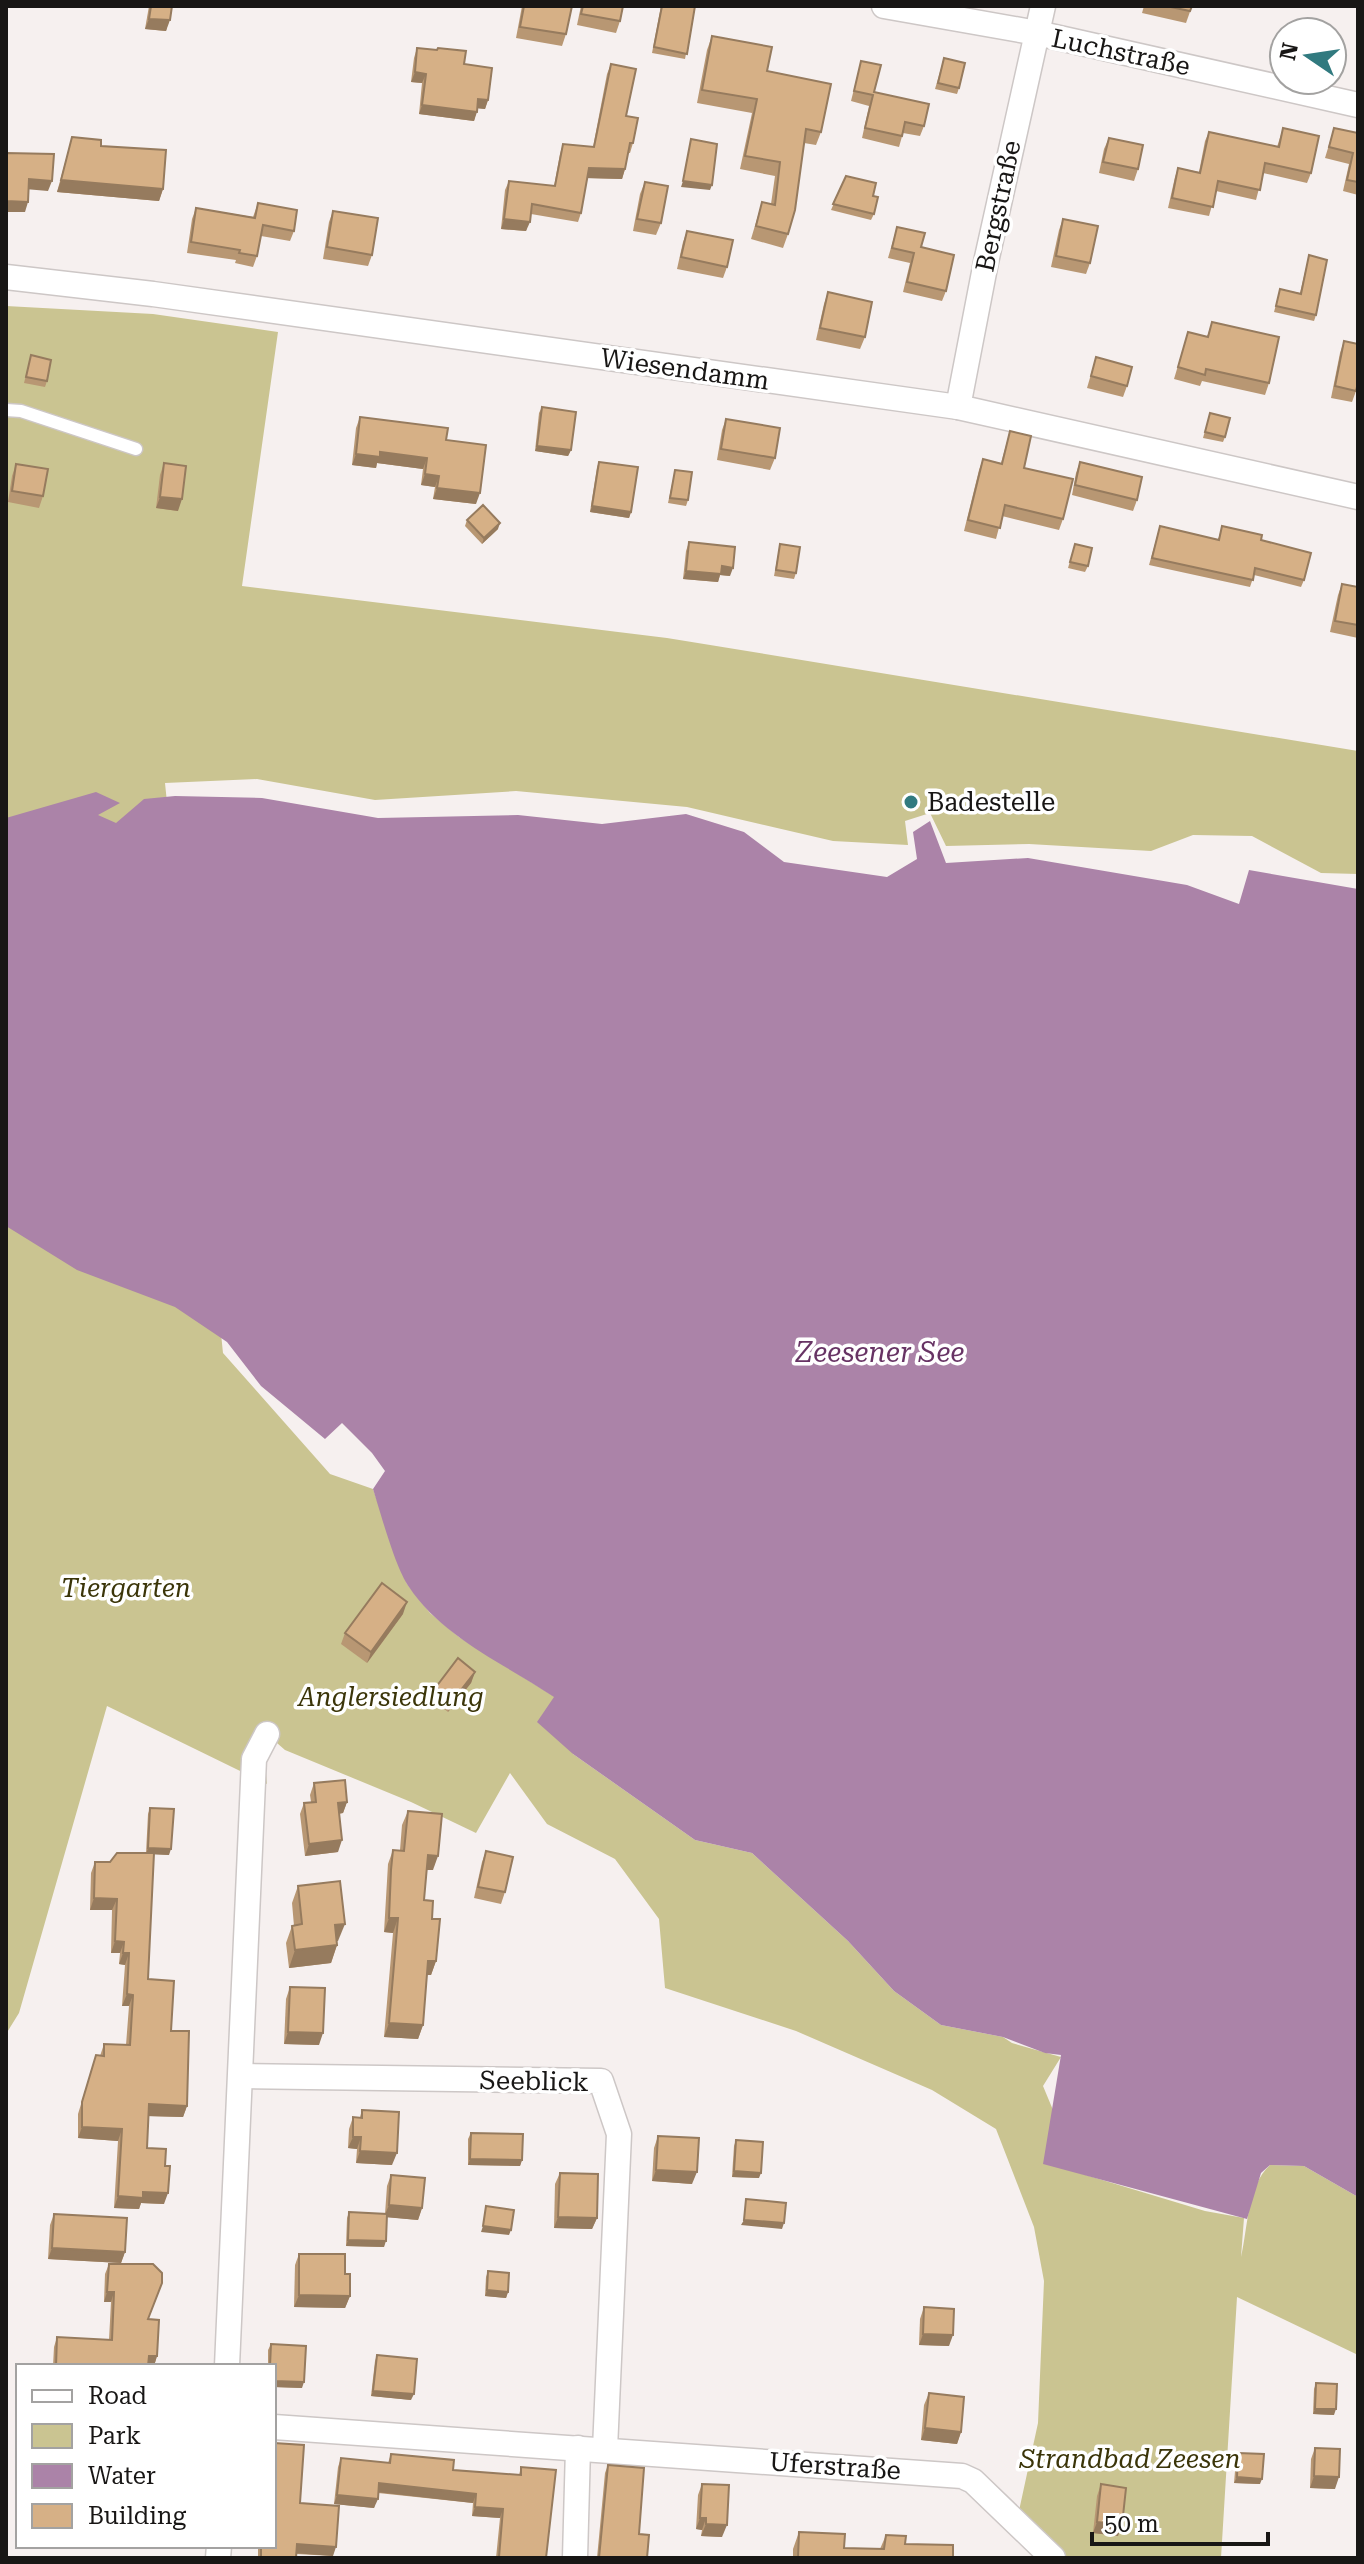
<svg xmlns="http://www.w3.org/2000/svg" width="1364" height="2564" font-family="'Roboto Serif',serif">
  <rect width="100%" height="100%" fill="#f6f0ef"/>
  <!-- green -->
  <path fill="#cac491" d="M6,306l147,8 125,18 -36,254 425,52 691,113v123l-37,-1 -69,-37 -59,-1 -42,16 -122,-7 -83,2 -16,-33 -25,8 3,24 -75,-4 -146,-34 -171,-16 -141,9 -118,-21 -92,4 58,570 107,121 43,15 34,95 23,29 29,24 96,60 18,57 122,86 57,13 96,88 46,50 47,34 62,12 9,6 49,14 -18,29 10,24 -7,53 159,48 39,7 -3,39c7,-29 6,-71 29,-92l34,1 54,31v158l-121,-58 -16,261h-161l-43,-38 21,-97 6,-142 -10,-54 -38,-98 -64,-39 -136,-59 -131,-43 -6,-69 -44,-60 -68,-35 -37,-51 -34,60 -65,-31 -126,-52 -23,-20 5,54 -160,-78 -88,307 -13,21z"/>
  <!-- water -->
  <path fill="#ab83a8" d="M96,792l24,11 -22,12 18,8 28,-24 31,-3 87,2 116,20 140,-3 84,9 84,-10 58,18 40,30 103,15 30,-18 -4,-27 17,-11 16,42 82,-5 159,27 52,19 10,-34 109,19v1308l-54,-31 -34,-1 -9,8 -14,46 -204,-55 18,-109 -16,-2 -42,-16 -62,-12 -47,-34 -46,-50 -96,-88 -57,-13 -122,-86 -36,-32 17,-25c-49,-33 -111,-59 -145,-110 -14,-20 -28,-73 -36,-98l12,-18 -13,-18 -30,-30 -17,16 -64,-53 -34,-44 -52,-35 -98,-37 -71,-44v-408z"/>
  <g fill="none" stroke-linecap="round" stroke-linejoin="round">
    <!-- service casing -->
    <g stroke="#cdc7c6" stroke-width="15">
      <polyline id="service" points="6,410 21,411 136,449"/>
    </g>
    <!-- minor casing -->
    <g stroke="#cdc7c6" stroke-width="27">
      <g id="minor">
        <polyline points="884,6 1037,33 1358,105"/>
        <polyline points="6,277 153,294 958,407 1358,497"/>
        <polyline points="958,407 986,262 1043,6"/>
        <polyline points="241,2076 601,2081 619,2134 605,2449"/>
        <polyline points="227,2366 254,1759 267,1734"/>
        <polyline points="274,2427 962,2476 973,2481 1053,2558"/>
        <polyline points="218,2558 219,2546"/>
        <polyline points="575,2558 578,2448"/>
      </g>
    </g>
    <!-- service -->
    <use href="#service" stroke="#fff" stroke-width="12"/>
    <!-- minor -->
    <use href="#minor" stroke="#fff" stroke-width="24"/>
  </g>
  <!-- wall -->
  <g fill="#b89773">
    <polygon points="149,6 172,6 166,31 145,29"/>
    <polygon points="522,6 572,6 566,34 562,46 516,38"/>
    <polygon points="581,6 623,6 620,21 616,33 577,25"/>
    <polygon points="661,6 695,6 685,59 652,53"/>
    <polygon points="1144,6 1192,6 1186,23 1142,13"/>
    <polygon points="712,36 767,71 821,132 816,145 804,143 788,234 783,248 751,239 762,202 771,204 775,176 740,169 752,113 697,103 707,50"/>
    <polygon points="417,48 464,64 488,100 485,109 477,108 474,121 419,114 422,83 411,82 414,58"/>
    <polygon points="944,58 959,88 957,94 935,89"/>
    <polygon points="861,61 874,92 924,126 920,136 903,133 899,147 862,138 869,106 851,101"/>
    <polygon points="611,64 626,116 633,143 630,153 628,153 625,169 622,179 587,178 581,213 578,222 531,214 526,231 501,229 505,190 509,181 554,186 560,154 563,144 593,147 607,74"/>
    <polygon points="1283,128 1311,173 1307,183 1263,173 1256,200 1216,191 1209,216 1168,208 1175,177 1178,168 1199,172 1205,141 1209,132 1277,147"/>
    <polygon points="1334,128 1358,133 1358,195 1343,191 1349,164 1325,158"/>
    <polygon points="72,137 101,146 163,189 159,201 57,192"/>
    <polygon points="1109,138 1138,169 1134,181 1099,173 1104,149"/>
    <polygon points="846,176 873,196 874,214 871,220 831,210"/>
    <polygon points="645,182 661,223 656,235 633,231 640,194"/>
    <polygon points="258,203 294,231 290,241 261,236 257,256 253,267 235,263 236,260 187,253 192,219 196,208 253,217"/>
    <polygon points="333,211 372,255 368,266 323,259 329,222"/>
    <polygon points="1063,219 1090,263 1086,274 1051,267 1059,230"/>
    <polygon points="897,227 921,247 946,291 942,301 903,292 910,263 888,258"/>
    <polygon points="687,231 727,267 723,278 677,269 683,242"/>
    <polygon points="1309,255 1316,315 1314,321 1274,312 1280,289 1300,293"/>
    <polygon points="828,292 865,337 860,349 816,340 824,304"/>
    <polygon points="1212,322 1269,383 1265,395 1202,381 1200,386 1174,379 1188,332 1207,337"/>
    <polygon points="1344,341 1356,391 1352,402 1331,398 1340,353"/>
    <polygon points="31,355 47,381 45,387 24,383"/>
    <polygon points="1096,357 1127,386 1123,397 1087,388"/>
    <polygon points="542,407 571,450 568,456 535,451 539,413"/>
    <polygon points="1210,413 1225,437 1223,442 1203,438"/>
    <polygon points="360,417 446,440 476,504 433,499 435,487 421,485 423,469 377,463 376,468 352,465 356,428"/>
    <polygon points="726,419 775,458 770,470 717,460 722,430"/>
    <polygon points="1010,431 1024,468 1063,519 1059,530 1002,516 996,539 964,531 979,470 983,459 1001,463"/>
    <polygon points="599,462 631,512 629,518 590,512 597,467"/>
    <polygon points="1080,462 1137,500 1133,511 1072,495 1076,473"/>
    <polygon points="164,463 178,511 156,508 160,475"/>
    <polygon points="16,464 43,496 39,508 8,502 12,476"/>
    <polygon points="675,470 688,500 686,506 668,503"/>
    <polygon points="467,520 498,529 482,544 465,526"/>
    <polygon points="1160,526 1218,540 1222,526 1261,540 1304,580 1301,587 1254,575 1250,587 1149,565"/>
    <polygon points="689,542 730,576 720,575 718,582 683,579 686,551"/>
    <polygon points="780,544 796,573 794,579 774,576"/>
    <polygon points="1075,544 1088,566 1085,572 1068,568"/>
    <polygon points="1342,584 1358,587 1358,638 1330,632 1338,595"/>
    <polygon points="403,1614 367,1663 341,1644 345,1633"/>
    <polygon points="475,1672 471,1683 448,1712 431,1698 436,1687"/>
    <polygon points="314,1783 347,1802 343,1813 339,1814 338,1852 305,1856 300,1814 304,1803 311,1802 310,1795"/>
    <polygon points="150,1808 169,1855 154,1854 148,1979 171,2031 187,2106 183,2117 148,2116 147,2148 164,2204 141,2203 139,2209 114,2208 118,2141 78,2138 78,2114 96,2055 100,2056 104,2044 126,2045 129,2006 122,2006 125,1965 119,1964 120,1953 111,1953 112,1910 90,1910 91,1873 95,1862 110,1862 146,1853 148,1814"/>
    <polygon points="408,1811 433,1870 427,1870 424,1900 432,1919 436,1961 431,1975 427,1975 423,2025 418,2039 384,2037 393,1933 384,1932 388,1864 393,1850 400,1850 402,1825"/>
    <polygon points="486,1851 505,1892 501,1904 474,1898 482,1862"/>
    <polygon points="298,1886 338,1941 336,1941 337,1945 331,1963 289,1968 286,1943 292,1926 294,1926 292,1903"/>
    <polygon points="290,1987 319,2045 284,2044 286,1999"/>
    <polygon points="362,2110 392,2165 356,2163 357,2149 348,2148 349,2129 353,2117 360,2117"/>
    <polygon points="471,2133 522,2160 520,2166 468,2165 468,2139"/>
    <polygon points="658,2136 692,2184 652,2181 654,2148"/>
    <polygon points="736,2140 759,2178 732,2177 734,2146"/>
    <polygon points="560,2173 597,2218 592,2229 554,2228 555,2184"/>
    <polygon points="391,2175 422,2208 418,2220 387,2217 384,2247 346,2246 347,2218 349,2212 385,2214 387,2186"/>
    <polygon points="54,2214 125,2252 121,2263 48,2259 50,2225"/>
    <polygon points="299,2254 345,2274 350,2296 345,2308 294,2307 295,2265"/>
    <polygon points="109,2264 148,2319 157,2356 154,2366 53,2366 54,2347 57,2337 109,2340 111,2302 104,2302 105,2274"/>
    <polygon points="488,2271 508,2292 506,2298 485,2296 486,2277"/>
    <polygon points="924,2307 949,2346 919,2345 920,2319"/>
    <polygon points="271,2344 302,2388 274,2387 274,2366 268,2366 268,2350"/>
    <polygon points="377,2355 411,2400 371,2396 375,2361"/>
    <polygon points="1316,2383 1334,2415 1313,2414 1314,2389"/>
    <polygon points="929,2393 961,2432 957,2444 921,2440 924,2405"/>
    <polygon points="1315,2448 1335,2489 1310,2488 1311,2459"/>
    <polygon points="1238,2453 1260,2484 1234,2483 1236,2459"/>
    <polygon points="391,2454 453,2470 519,2475 521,2467 546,2558 496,2558 500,2518 472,2516 473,2503 378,2493 374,2508 334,2504 338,2467 341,2458 388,2463"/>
    <polygon points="608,2465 639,2534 647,2558 597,2558 605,2473"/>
    <polygon points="702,2484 722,2537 701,2536 702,2530 696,2529 698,2495"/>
    <polygon points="1101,2484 1118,2536 1093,2533 1097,2496"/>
    <polygon points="300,2503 333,2556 296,2554 296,2558 258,2558 258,2549 252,2548 253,2546 274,2546"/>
    <polygon points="799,2532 844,2548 880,2549 886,2535 905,2544 953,2558 793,2558 793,2549"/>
  </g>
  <!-- shaded-wall -->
  <g fill="#967b5e">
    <polygon points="149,19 170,20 166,31 145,29"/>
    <polygon points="415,72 426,74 422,83 411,82"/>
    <polygon points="478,99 488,100 485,109 475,108"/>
    <polygon points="422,105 477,112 474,121 419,114"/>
    <polygon points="589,168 625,169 622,179 585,178"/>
    <polygon points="29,179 52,181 48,191 25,189"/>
    <polygon points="61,180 163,189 159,201 57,192"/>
    <polygon points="683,181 712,185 710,190 681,187"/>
    <polygon points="6,201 28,202 25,212 6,212"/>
    <polygon points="504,219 530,222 526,231 501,229"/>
    <polygon points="537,446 571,450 568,456 535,451"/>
    <polygon points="380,452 427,458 423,469 377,463 376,468 352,465 356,454"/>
    <polygon points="425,474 439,476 435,487 421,485"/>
    <polygon points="437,488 480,493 476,504 433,499"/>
    <polygon points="160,497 182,499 178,511 156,508"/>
    <polygon points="592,506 631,512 629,518 590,512"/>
    <polygon points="500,523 498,529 482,544 484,538"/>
    <polygon points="722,566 733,568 730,576 720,575 718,582 683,579 686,571"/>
    <polygon points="407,1602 403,1614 367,1663 371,1652"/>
    <polygon points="475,1672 471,1683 448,1712 453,1700"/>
    <polygon points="347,1802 343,1813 334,1814 338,1803"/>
    <polygon points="342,1840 338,1852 305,1856 309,1844"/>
    <polygon points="148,1848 171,1849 169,1855 146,1854"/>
    <polygon points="428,1855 438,1856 433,1870 423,1870"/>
    <polygon points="94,1898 117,1899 112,1910 90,1910"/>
    <polygon points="389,1918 398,1918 393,1933 384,1932"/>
    <polygon points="345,1924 338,1941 329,1942 335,1925"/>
    <polygon points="115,1941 124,1942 120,1953 111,1953"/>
    <polygon points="337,1945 331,1963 289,1968 295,1950"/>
    <polygon points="123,1953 129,1953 125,1965 119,1964"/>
    <polygon points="428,1961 436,1961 431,1975 422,1975"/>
    <polygon points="127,1994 133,1995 129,2006 122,2006"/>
    <polygon points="389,2023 423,2025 418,2039 384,2037"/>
    <polygon points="288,2032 323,2033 319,2045 284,2044"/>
    <polygon points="149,2104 187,2106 183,2117 145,2116"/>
    <polygon points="82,2127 122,2129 118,2141 78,2138"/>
    <polygon points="353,2137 361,2137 357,2149 348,2148"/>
    <polygon points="360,2151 397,2153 392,2165 356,2163"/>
    <polygon points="470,2159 522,2160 520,2166 468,2165"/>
    <polygon points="656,2170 697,2172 692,2184 652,2181"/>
    <polygon points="734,2171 761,2173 759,2178 732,2177"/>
    <polygon points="143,2192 168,2193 164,2204 141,2203 139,2209 114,2208 118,2196"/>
    <polygon points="389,2205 422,2208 418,2220 384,2217"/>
    <polygon points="558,2217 597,2218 592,2229 554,2228"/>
    <polygon points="744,2220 784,2223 782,2229 741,2225"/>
    <polygon points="483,2226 511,2230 509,2235 481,2232"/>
    <polygon points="348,2240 386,2241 384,2247 346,2246"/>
    <polygon points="52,2248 125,2252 121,2263 48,2259"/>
    <polygon points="487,2290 508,2292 506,2298 485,2296"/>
    <polygon points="107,2292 114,2292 111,2302 104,2302"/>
    <polygon points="299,2295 350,2296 345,2308 294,2307"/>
    <polygon points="923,2334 953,2335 949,2346 919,2345"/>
    <polygon points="149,2356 157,2356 154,2366 145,2366"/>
    <polygon points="274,2381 304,2382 302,2388 274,2387"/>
    <polygon points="373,2391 414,2394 411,2400 371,2396"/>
    <polygon points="1315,2409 1336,2409 1334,2415 1313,2414"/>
    <polygon points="925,2428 961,2432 957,2444 921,2440"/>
    <polygon points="1314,2476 1339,2477 1335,2489 1310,2488"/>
    <polygon points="1237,2477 1262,2479 1260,2484 1234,2483"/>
    <polygon points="379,2483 476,2494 473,2503 376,2492"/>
    <polygon points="337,2495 378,2499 374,2508 334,2504"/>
    <polygon points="475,2507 503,2509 500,2518 472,2516"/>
    <polygon points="700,2518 706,2518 702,2530 696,2529"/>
    <polygon points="1097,2522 1122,2525 1118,2536 1093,2533"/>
    <polygon points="706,2524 727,2525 722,2537 701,2536"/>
    <polygon points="297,2544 336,2547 333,2556 293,2553"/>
  </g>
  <!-- building -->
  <g fill="#d6b086" stroke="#967b5e" stroke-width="2">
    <polygon points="151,6 172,6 170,20 149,19"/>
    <polygon points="524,6 572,6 566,34 520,27"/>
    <polygon points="583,6 623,6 620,21 581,14"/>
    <polygon points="662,6 695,6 687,54 654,47"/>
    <polygon points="1166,6 1192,6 1190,11"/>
    <polygon points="712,36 772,47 767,71 831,84 821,132 806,129 795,210 788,234 756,226 762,202 775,205 780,162 745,156 757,99 702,90"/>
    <polygon points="417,48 437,50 438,48 466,51 464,64 492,68 488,100 478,99 477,112 422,105 426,74 415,72"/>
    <polygon points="944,58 965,63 959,88 938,83"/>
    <polygon points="861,61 881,65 874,92 929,104 924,126 905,122 902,136 865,128 873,95 854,91"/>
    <polygon points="611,64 636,69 626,116 638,118 633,143 630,143 625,169 589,168 581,213 532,204 530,222 504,219 509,181 555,186 563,144 594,147"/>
    <polygon points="1283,128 1319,136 1311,173 1265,163 1260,190 1218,181 1213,207 1172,198 1178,168 1200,173 1209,132 1279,147"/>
    <polygon points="1334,128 1358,133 1358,182 1347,180 1353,153 1329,147"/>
    <polygon points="72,137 101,140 101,146 166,150 163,189 61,180"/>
    <polygon points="1109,138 1143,145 1138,169 1103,162"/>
    <polygon points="691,139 717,144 712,185 683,181"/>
    <polygon points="6,153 54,154 52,181 29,179 28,202 6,201"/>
    <polygon points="846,176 876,183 873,196 878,197 874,214 833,204"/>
    <polygon points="645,182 668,186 661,223 637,219"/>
    <polygon points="258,203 297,210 294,231 263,225 257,256 239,253 240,250 191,242 196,208 255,218"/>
    <polygon points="333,211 378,218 372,255 327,247"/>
    <polygon points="1063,219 1098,226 1090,263 1056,256"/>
    <polygon points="897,227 925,233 921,247 954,255 946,291 907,282 914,253 892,248"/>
    <polygon points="687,231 733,240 727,267 681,257"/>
    <polygon points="1309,255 1327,260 1316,315 1276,306 1280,289 1301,294"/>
    <polygon points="828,292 872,302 865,337 820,328"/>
    <polygon points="1212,322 1279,337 1269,383 1206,369 1205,375 1178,367 1188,332 1208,337"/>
    <polygon points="1344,341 1358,344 1358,383 1356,391 1335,386"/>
    <polygon points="31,355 51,360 47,381 26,377"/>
    <polygon points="1096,357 1132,367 1127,386 1091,376"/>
    <polygon points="542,407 576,412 571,450 537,446"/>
    <polygon points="1210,413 1230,418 1225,437 1205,432"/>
    <polygon points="360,417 448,428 446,440 486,445 480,493 437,488 439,476 425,474 427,458 380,452 380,457 356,454"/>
    <polygon points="726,419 780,428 775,458 721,449"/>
    <polygon points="1010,431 1031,436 1024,468 1073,479 1063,519 1005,505 1000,528 968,520 983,459 1002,464"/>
    <polygon points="599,462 638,467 631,512 592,506"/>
    <polygon points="1080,462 1142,477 1137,500 1075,485"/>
    <polygon points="164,463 186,466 182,499 160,497"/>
    <polygon points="16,464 48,469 43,496 12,491"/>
    <polygon points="675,470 692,472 688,500 670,498"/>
    <polygon points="483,505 500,523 484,538 467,520"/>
    <polygon points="1160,526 1219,540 1222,526 1262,535 1261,540 1311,553 1304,580 1255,568 1253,580 1152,558"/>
    <polygon points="689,542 735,547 733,568 722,566 721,574 686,571"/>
    <polygon points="780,544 800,547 796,573 776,570"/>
    <polygon points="1075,544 1092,548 1088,566 1070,562"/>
    <polygon points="1342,584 1358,587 1358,625 1335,621"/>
    <polygon points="382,1583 407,1602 371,1652 345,1633"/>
    <polygon points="458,1658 475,1672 453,1700 436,1687"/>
    <polygon points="345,1780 347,1802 338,1803 342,1840 309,1844 304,1803 316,1802 314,1783"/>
    <polygon points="150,1808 174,1809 171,1849 148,1848"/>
    <polygon points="408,1811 442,1814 438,1856 428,1855 424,1900 433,1901 432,1919 440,1919 436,1961 428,1961 423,2025 389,2023 398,1918 389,1918 391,1870 393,1850 404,1851"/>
    <polygon points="486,1851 513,1857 505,1892 478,1887"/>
    <polygon points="117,1853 154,1853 148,1979 174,1981 171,2031 189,2031 187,2106 149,2104 147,2148 166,2149 165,2166 170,2166 168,2193 143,2192 143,2198 118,2196 122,2129 82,2127 82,2102 96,2055 104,2056 104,2044 130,2045 133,1995 127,1994 129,1953 123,1953 124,1942 115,1941 117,1899 94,1898 95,1862 110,1862"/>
    <polygon points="340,1881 345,1924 335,1925 337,1945 295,1950 292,1926 302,1924 298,1886"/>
    <polygon points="290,1987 325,1988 323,2033 288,2032"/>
    <polygon points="362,2110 399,2112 397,2153 360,2151 361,2137 353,2137 353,2117 362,2118"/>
    <polygon points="471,2133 523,2134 522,2160 470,2159"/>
    <polygon points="658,2136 699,2138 697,2172 656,2170"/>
    <polygon points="736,2140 763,2142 761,2173 734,2171"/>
    <polygon points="560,2173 598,2174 597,2218 558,2217"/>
    <polygon points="391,2175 425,2178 422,2208 389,2205"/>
    <polygon points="746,2199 786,2203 784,2223 744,2220"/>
    <polygon points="486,2206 514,2210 511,2230 483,2226"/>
    <polygon points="349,2212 387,2214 386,2241 348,2240"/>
    <polygon points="54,2214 127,2218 125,2252 52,2248"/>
    <polygon points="299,2254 345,2254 345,2274 350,2274 350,2296 299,2295"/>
    <polygon points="109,2264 153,2264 162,2273 162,2283 148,2319 159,2320 157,2356 149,2356 148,2366 56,2366 57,2337 112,2340 114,2292 107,2292"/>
    <polygon points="488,2271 509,2273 508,2292 487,2290"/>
    <polygon points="924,2307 954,2309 953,2335 923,2334"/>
    <polygon points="271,2344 306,2346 304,2382 274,2381 274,2366 270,2366"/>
    <polygon points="377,2355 417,2359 414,2394 373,2391"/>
    <polygon points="1316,2383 1337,2384 1336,2409 1315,2409"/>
    <polygon points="929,2393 964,2397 961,2432 925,2428"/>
    <polygon points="274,2443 304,2445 300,2503 339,2506 336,2547 297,2544 296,2558 261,2558 261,2546 274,2546"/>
    <polygon points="1315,2448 1340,2449 1339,2477 1314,2476"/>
    <polygon points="1238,2453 1264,2454 1262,2479 1237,2477"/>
    <polygon points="391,2454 454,2460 453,2470 521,2475 521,2467 556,2470 546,2558 499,2557 503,2509 475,2507 476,2494 379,2483 378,2499 337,2495 341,2458 390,2463"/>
    <polygon points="608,2465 644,2468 639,2534 649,2535 647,2558 599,2558"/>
    <polygon points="702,2484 729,2485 727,2525 706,2524 706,2518 700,2518"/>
    <polygon points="1101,2484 1126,2488 1122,2525 1097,2522"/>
    <polygon points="799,2532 845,2534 844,2548 884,2549 886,2535 906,2536 905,2544 953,2545 953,2558 798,2558"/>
  </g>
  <!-- markers -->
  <circle fill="#317a7f" stroke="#fff" stroke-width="3" cx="911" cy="802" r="8"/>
  <g text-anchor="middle" stroke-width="7" stroke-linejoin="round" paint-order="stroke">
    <!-- street labels -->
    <g font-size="26" fill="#181615" stroke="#fff">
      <text transform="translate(1121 52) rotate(12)" y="9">Luchstraße</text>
      <text transform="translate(998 206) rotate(-78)" y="9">Bergstraße</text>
      <text transform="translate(685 369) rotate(8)" y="9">Wiesendamm</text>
      <text transform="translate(534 2081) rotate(1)" y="9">Seeblick</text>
      <text transform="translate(835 2466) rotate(4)" y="9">Uferstraße</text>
    </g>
    <!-- poi labels -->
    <g font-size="26" fill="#181615" stroke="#fff" text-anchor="start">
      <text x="927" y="811">Badestelle</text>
    </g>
    <!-- park labels -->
    <g font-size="26" font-style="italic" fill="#3b3509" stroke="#fff">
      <text x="126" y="1597">Tiergarten</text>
      <text x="391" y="1706">Anglersiedlung</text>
      <text x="1130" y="2468">Strandbad Zeesen</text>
    </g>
    <!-- water labels -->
    <g font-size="28" font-style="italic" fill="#673364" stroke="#fff">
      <text x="880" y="1362">Zeesener See</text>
    </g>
  </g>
  <!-- border -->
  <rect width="1364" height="2564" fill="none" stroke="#181615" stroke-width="16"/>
  <!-- legend -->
  <rect x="16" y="2364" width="260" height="184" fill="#ffffff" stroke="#a3a2a1" stroke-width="2"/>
  <rect x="32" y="2390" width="40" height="12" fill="#ffffff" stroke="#a3a2a1" stroke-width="2"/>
  <text x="88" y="2404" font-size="24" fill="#181615">Road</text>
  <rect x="32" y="2424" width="40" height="24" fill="#cac491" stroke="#a3a2a1" stroke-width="2"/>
  <text x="88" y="2444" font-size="24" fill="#181615">Park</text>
  <rect x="32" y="2464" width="40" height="24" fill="#ab83a8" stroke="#a3a2a1" stroke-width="2"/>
  <text x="88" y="2484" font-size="24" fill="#181615">Water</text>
  <rect x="32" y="2504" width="40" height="24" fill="#d6b086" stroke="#a3a2a1" stroke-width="2"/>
  <text x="88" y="2524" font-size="24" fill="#181615">Building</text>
  <!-- north arrow -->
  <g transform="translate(1308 56) rotate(283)"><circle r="38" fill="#ffffff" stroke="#a3a2a1" stroke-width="2"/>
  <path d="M0-6L14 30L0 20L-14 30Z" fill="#317a7f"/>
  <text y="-12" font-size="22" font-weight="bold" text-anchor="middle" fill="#181615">N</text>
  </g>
  <!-- scale -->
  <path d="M1092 2532v12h176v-12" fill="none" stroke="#181615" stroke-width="4"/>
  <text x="1104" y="2532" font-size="24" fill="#181615" stroke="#ffffff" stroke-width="6" paint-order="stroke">50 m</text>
</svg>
